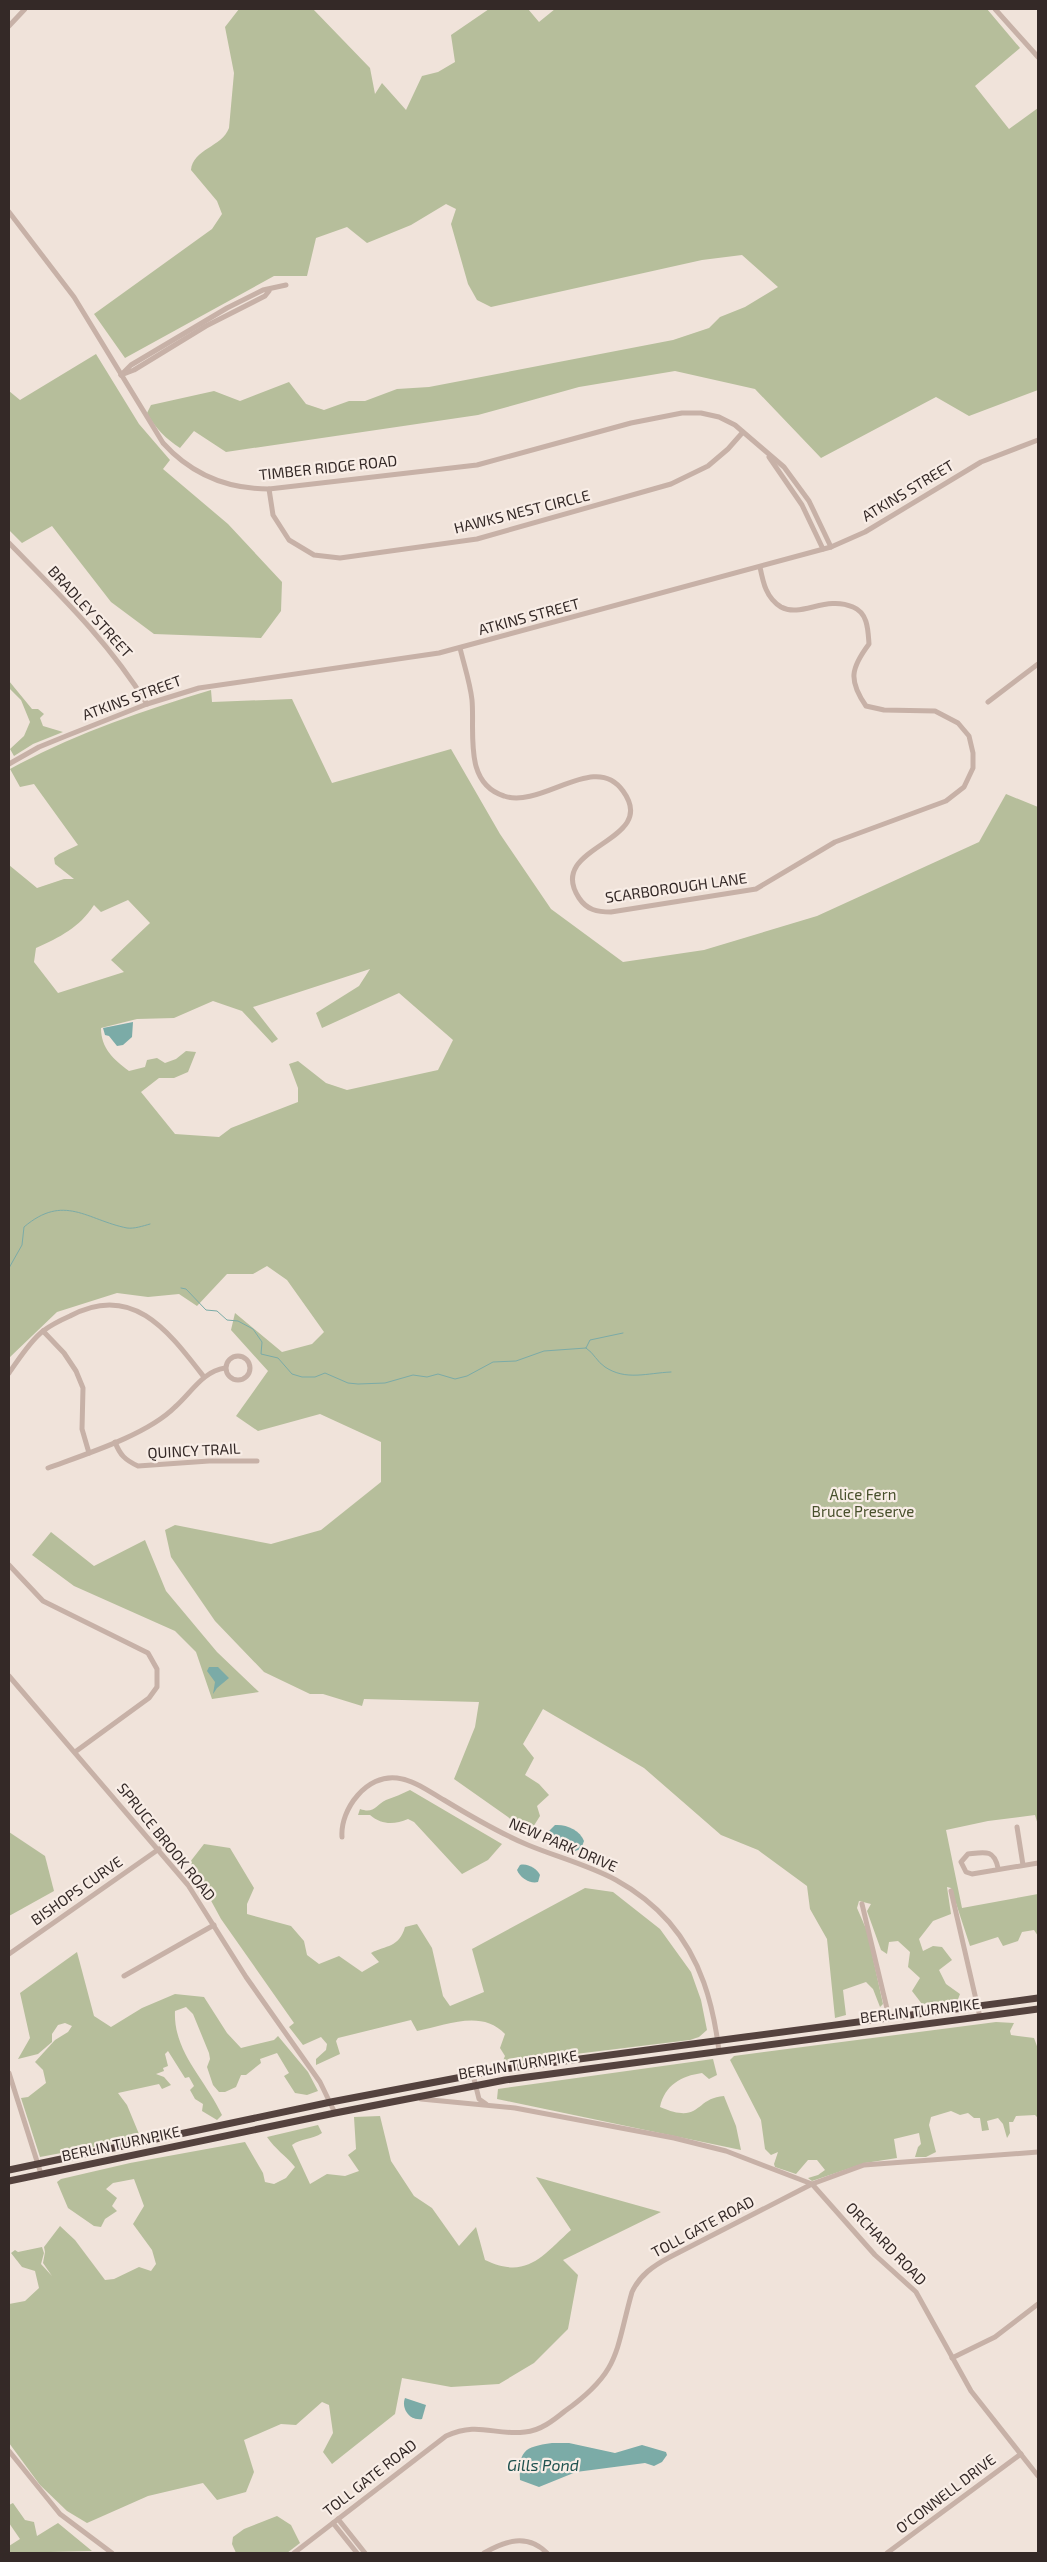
<svg xmlns="http://www.w3.org/2000/svg" width="1047" height="2562" font-family="'Exo 2',sans-serif">
  <rect width="100%" height="100%" fill="#f0e3da"/>
  <!-- green -->
  <g fill="#b6be9b" fill-rule="evenodd">
    <path d="M239,9h74l57,59 5,26 7,-11 24,27 16,-34 16,-4 17,-10 -4,-27 38,-26h39l11,13 16,-13h432l33,39 -45,38 34,43 29,-21v282l-69,26 -33,-19 -115,61 -66,-69 -80,-18 -96,16 -101,28 -252,37 -32,-21 -14,17c-14,-9 -25,-20 -33,-35l4,-8 63,-14 26,10 49,-19 17,22 18,6 25,-9h16l32,-12 32,-2 244,-47 36,-12 11,-11 25,-10 33,-20 -36,-32 -40,5 -211,47 -14,-7 -9,-16 -17,-60 5,-15 -10,-5 -35,21 -44,18 -20,-16 -31,11 -9,38h-33l-149,82 -31,-44 118,-85 10,-15 -5,-13 -26,-31c2,-21 31,-23 38,-42l5,-55 -9,-46z"/>
    <polygon points="96,354 139,424 170,460 163,469 228,524 282,582 281,611 261,638 154,634 111,602 52,526 22,543 9,530 9,391 20,400"/>
    <polygon points="9,681 32,709 38,709 44,714 40,718 43,726 63,732 33,744 14,756 10,749 24,736 30,722 21,700 9,688"/>
    <path d="M211,690l1,12 80,-3 40,84 119,-34 49,85 51,75 72,53 81,-12 113,-34 162,-74 27,-48 32,13v1018l-3,-10 -47,6 -42,9 16,78 76,-14v42l-4,-6 -12,2 -4,9 -15,5 -5,-9 -28,9 -19,-58 -4,-1 4,27 -18,7 -14,18 4,12 10,-5 9,1 10,13 -13,10 7,14 14,10 -3,8 -35,2 -10,-13 8,-13 -12,-11 2,-15 -12,-11 -9,1 -2,12 -6,-4 -14,-39 4,-7 -12,-3 -2,7 10,23 16,73 -3,3 -7,-18 -7,-7 -23,8 3,25 -11,3 -8,-79 -17,-30 -3,-23 -49,-36 -37,-15 -77,-67 -101,-59 -20,35 11,14 -9,17 14,9 10,11 -12,11 3,10 -12,19 -20,-18 -54,-38 21,-52 4,-25 -115,-3 -2,7 -39,-12h-13l-46,-22 -49,-51 -44,-64 -6,-27 10,-5 96,19 50,-14 60,-48v-40l-61,-28 -62,17 -22,-15 32,-45 -37,-41 4,-17 47,39 30,-8 12,-12 -37,-52 -20,-14 -14,8h-26l-30,32 -18,-12 -31,3 -31,-4 -60,19 -48,46v-493l28,23 27,-9h10l-19,-15 -1,-6 5,-4 19,-9 -44,-61 -14,3 -10,-18c63,-35 132,-58 201,-79zM128,900l22,23 -39,37 13,12 -66,21 -24,-31 2,-14c24,-11 43,-20 58,-43l7,7zM370,969l-11,17 -43,27 6,15 77,-35 54,47 -15,30 -91,20 -21,-7 -28,-22 -9,3 9,24v14l-67,26 -12,9 -44,-3 -34,-42 18,-14h15l14,-6 8,-20 -10,-1 -10,8 -11,4 -8,-5 -10,2 -2,7 -16,4c-16,-12 -28,-23 -28,-43l36,-9 37,-1 39,-17 29,10 30,32 6,-4 -25,-32z"/>
    <polygon points="51,1532 94,1566 145,1540 166,1591 217,1652 259,1692 212,1699 196,1652 175,1631 74,1586 32,1555"/>
    <path d="M410,1790l92,54 -14,16 -26,14 -48,-52 -6,-3c-14,6 -26,6 -38,-4h-12l2,-6c14,5 16,-4 26,-9 8,-3 16,-6 24,-10z"/>
    <polygon points="9,1832 45,1856 54,1891 9,1916"/>
    <path d="M204,1844l26,4 24,40 -7,16v10l44,12 13,15 3,14 12,9 20,-8 23,16 17,-10 -8,-9c15,-8 28,-5 34,-26l12,-3 15,24 11,48 7,10 34,-14 -12,-43 113,-61 28,4 47,37 31,43 10,28 6,30 -8,7 -9,3 -188,23 3,-7 -5,-8 5,-14c-23,-25 -59,-9 -88,-3l-6,-11 -73,18 -2,3 4,13 -24,11v-6l10,-9 1,-6 -6,-7 -18,8 -14,-18 5,-4 -73,-104 -31,-57z"/>
    <path d="M77,1952l17,64 17,11 31,-19 33,-14 29,3 23,36 14,15 33,-8 4,-4 30,36 10,19 -11,4 -12,-2 -11,-17 5,-3 -12,-20 -17,6 1,4 -15,12h-5l-5,12 -11,5h-6l-6,-7 -6,-18 3,-8 -1,-6 -16,-39 -7,-7 -11,4c-2,41 31,69 47,104l-5,5 -15,-9 1,-7 -8,-5 -5,-9 4,-4 -5,-9 -4,1 -17,-27 -3,3 3,12 -5,2 1,3 -8,3 8,3 7,8 -9,4 -3,-5 -41,9 9,12 12,29 -3,5 -96,18 -19,-59 7,-1 18,-14 -3,-13 -8,-8 20,-22 13,-8 4,-6 -7,-3 -7,2 -6,9v8l-14,12 -20,5 12,-21 -10,-45z"/>
    <polygon points="996,2022 1014,2023 1010,2031 1011,2035 1034,2038 1038,2049 1038,2118 1035,2115 1016,2116 1013,2122 1009,2122 1010,2133 1007,2138 1003,2124 998,2118 987,2121 989,2130 982,2131 980,2118 974,2118 968,2113 960,2115 951,2111 931,2117 929,2125 936,2152 926,2157 915,2157 918,2147 921,2144 919,2133 894,2139 897,2158 865,2163 812,2181 808,2178 818,2175 825,2170 817,2160 808,2160 796,2174 775,2167 774,2164 778,2152 771,2155 765,2149 761,2120 730,2060 734,2056"/>
    <path d="M713,2059l4,16 -8,4 -7,-6c-21,3 -37,12 -42,34 42,18 34,-9 64,-11l12,30 5,24 -244,-51 1,-10z"/>
    <path d="M380,2116l11,45 23,35 18,12 27,38 17,-19 9,33c42,20 57,-4 86,-30l-35,-53 125,35 -98,48 15,15 -10,54 -34,34 -35,21 -48,3 -49,-9 -7,36 -63,50 -9,-12 10,-19 -4,-28 -7,-3 -26,23 -15,-1 -37,16 10,32 -8,20 -29,8 -14,-17 -55,13 -61,27 -20,-12 -27,-26 -31,-42v-139l16,-3 14,-13 -4,-17 -13,-4 -11,-14 4,-3 3,2 24,-5 2,6 -3,11 11,12 -9,-13 2,-11 -1,-5 16,-21 15,14 30,40 9,-1 25,-12 12,4 5,-7 -4,-14 -19,-26 11,-18 -10,-27 -21,4 -7,6 11,9 -5,8 5,5 -12,8 -4,8 -7,-1 -26,-18 -11,-26 4,-3 69,-16 115,-21 18,31 2,9 9,2 12,-6 9,-11c-9,-11 -20,-18 -28,-30l51,-12 4,8c-10,7 -21,5 -30,12l18,39 17,-10 18,2 14,-5 -11,-16 8,-6 -2,-32z"/>
    <polygon points="13,2503 25,2520 34,2522 37,2536 58,2523 92,2551 9,2553 9,2546 20,2539 9,2523 9,2505"/>
    <polygon points="277,2516 291,2525 300,2543 287,2553 236,2553 232,2544 233,2537 244,2529"/>
  </g>
  <!-- water -->
  <g fill="#7baba7">
    <polygon points="133,1022 132,1037 123,1045 117,1046 109,1036 105,1035 103,1028"/>
    <polygon points="209,1667 218,1667 229,1678 217,1688 213,1694 215,1682 207,1671"/>
    <path d="M555,1825c11,-1 25,5 29,16l-3,8 -6,2 -22,-12 -4,-8z"/>
    <path d="M520,1865c8,-2 17,4 20,10l-2,7c-8,2 -18,-4 -21,-12z"/>
    <path d="M405,2398l21,7 -4,14c-13,2 -21,-11 -17,-21z"/>
    <path d="M552,2443h17l46,10 27,-8 24,7 1,3 -5,7 -8,4 -9,-3 -69,9 -37,15 -19,-7c-1,-29 3,-33 32,-37z"/>
  </g>
  <g fill="none" stroke-linecap="round" stroke-linejoin="round">
    <!-- stream -->
    <g stroke="#7baba7" stroke-width="1">
      <path d="M9,1268l13,-23 2,-18c40,-34 63,-7 103,1 7,1 16,-2 23,-4"/>
      <polyline points="181,1288 186,1289 206,1310 217,1311 227,1320 238,1321 253,1329 262,1342 261,1354 278,1358 292,1374 302,1377 315,1377 325,1373 348,1383 358,1384 385,1383 413,1375 427,1377 438,1374 455,1379 467,1376 493,1362 516,1361 544,1351 586,1348 590,1340 623,1333"/>
      <path d="M586,1348c8,5 11,14 19,19 21,14 42,6 66,5"/>
    </g>
    <!-- minor -->
    <g stroke="#c7b1a7" stroke-width="5">
      <polyline points="995,9 1038,57"/>
      <polyline points="9,26 25,9"/>
      <path d="M9,212l65,85 89,146c28,31 64,46 106,46l208,-24 154,-42 51,-10h19l18,4 16,8 49,42 25,34 22,46"/>
      <polyline points="121,375 131,365 227,308 263,290 286,285"/>
      <polyline points="121,375 134,370 206,326 265,296 269,291"/>
      <polyline points="769,457 802,505 823,549"/>
      <polyline points="269,489 273,515 289,540 314,555 340,558 477,539 671,484 708,466 728,449 743,432"/>
      <path d="M9,543c50,51 100,99 138,161"/>
      <path d="M460,648c4,17 10,34 12,52 3,32 -9,83 32,96 38,13 91,-45 119,-5 38,52 -79,54 -44,107 8,12 18,14 32,14l145,-23 79,-47 111,-41 18,-14 9,-19v-15l-4,-17 -11,-13 -23,-12 -51,-1 -18,-4c-18,-26 -15,-38 3,-62 -1,-14 -1,-31 -16,-37 -27,-12 -52,11 -72,0 -15,-9 -18,-25 -21,-40"/>
      <polyline points="988,702 1038,664"/>
      <polyline points="9,764 39,747 66,736 147,704 199,688 439,653 831,547 865,532 981,462 1038,440"/>
      <polyline points="43,1331 64,1353 76,1371 83,1388 82,1429 89,1453"/>
      <circle cx="238" cy="1368" r="12"/>
      <path d="M9,1373c10,-14 21,-32 34,-42 8,-6 18,-11 27,-15 63,-34 99,16 134,61"/>
      <path d="M115,1442c5,13 10,18 23,24l71,-5h48"/>
      <path d="M48,1468c38,-14 99,-33 127,-61 16,-14 28,-36 50,-39"/>
      <polyline points="9,1565 43,1601 148,1653 157,1669 157,1687 149,1698 75,1752"/>
      <polyline points="9,1676 188,1885 246,1977 320,2082 335,2113"/>
      <polyline points="1017,1827 1023,1865"/>
      <path d="M342,1837c-2,-28 25,-63 55,-59 17,2 33,14 47,22 28,17 55,33 84,45 29,12 60,20 88,35 20,11 38,25 53,42 32,37 44,81 50,129"/>
      <path d="M998,1868c-4,-19 -13,-16 -30,-14l-7,8 5,10 6,2 66,-11"/>
      <polyline points="951,1891 980,2017"/>
      <polyline points="862,1904 889,2017"/>
      <polyline points="9,1954 159,1849"/>
      <polyline points="124,1976 214,1925"/>
      <polyline points="9,2073 41,2174"/>
      <polyline points="473,2075 479,2099 486,2104"/>
      <polyline points="421,2099 515,2108 674,2138 726,2151 812,2184 875,2255 916,2292 971,2391 1038,2476"/>
      <polyline points="952,2358 995,2337 1038,2304"/>
      <polyline points="9,2451 60,2514 112,2553"/>
      <polyline points="338,2519 365,2553"/>
      <polyline points="333,2523 357,2553"/>
      <path d="M294,2553l152,-117c33,-15 48,0 79,-4 15,-1 29,-12 40,-21 56,-40 50,-59 67,-119 8,-17 21,-26 38,-35l142,-73 52,-19 174,-13"/>
      <path d="M484,2553c21,-12 43,-20 63,0"/>
      <polyline points="887,2553 1021,2454"/>
    </g>
    <!-- highway -->
    <g stroke="#54423e" stroke-width="7">
      <polyline points="9,2170 331,2102 504,2069 1038,1998"/>
      <polyline points="9,2181 335,2113 505,2080 1038,2009"/>
    </g>
  </g>
  <g text-anchor="middle" stroke-width="4.5" stroke-linejoin="round" paint-order="stroke">
    <!-- street labels -->
    <g font-size="15" fill="#342927" stroke="#f8ede6">
      <text transform="translate(328 468) rotate(-6)" y="5">TIMBER RIDGE ROAD</text>
      <text transform="translate(908 491) rotate(-31)" y="5">ATKINS STREET</text>
      <text transform="translate(522 512) rotate(-14)" y="5">HAWKS NEST CIRCLE</text>
      <text transform="translate(90 612) rotate(48)" y="5">BRADLEY STREET</text>
      <text transform="translate(529 617) rotate(-15)" y="5">ATKINS STREET</text>
      <text transform="translate(132 698) rotate(-20)" y="5">ATKINS STREET</text>
      <text transform="translate(676 888) rotate(-8)" y="5">SCARBOROUGH LANE</text>
      <text transform="translate(194 1451) rotate(-3)" y="5">QUINCY TRAIL</text>
      <text transform="translate(166 1842) rotate(51)" y="5">SPRUCE BROOK ROAD</text>
      <text transform="translate(563 1845) rotate(23)" y="5">NEW PARK DRIVE</text>
      <text transform="translate(77 1891) rotate(-35)" y="5">BISHOPS CURVE</text>
      <text transform="translate(920 2011) rotate(-7)" y="5">BERLIN TURNPIKE</text>
      <text transform="translate(518 2065) rotate(-9)" y="5">BERLIN TURNPIKE</text>
      <text transform="translate(121 2144) rotate(-12)" y="5">BERLIN TURNPIKE</text>
      <text transform="translate(703 2227) rotate(-28)" y="5">TOLL GATE ROAD</text>
      <text transform="translate(886 2244) rotate(46)" y="5">ORCHARD ROAD</text>
      <text transform="translate(370 2478) rotate(-38)" y="5">TOLL GATE ROAD</text>
      <text transform="translate(946 2494) rotate(-37)" y="5">O'CONNELL DRIVE</text>
    </g>
    <!-- park labels -->
    <g font-size="15" fill="#48502c" stroke="#f8ede6">
      <text x="863" y="1500">Alice Fern<tspan x="863" dy="17">Bruce Preserve</tspan></text>
    </g>
    <!-- water labels -->
    <g font-size="16" font-style="italic" fill="#1f524f" stroke="#f8ede6">
      <text x="543" y="2471">Gills Pond</text>
    </g>
  </g>
  <!-- border -->
  <rect width="1047" height="2562" fill="none" stroke="#342927" stroke-width="20"/>
</svg>
